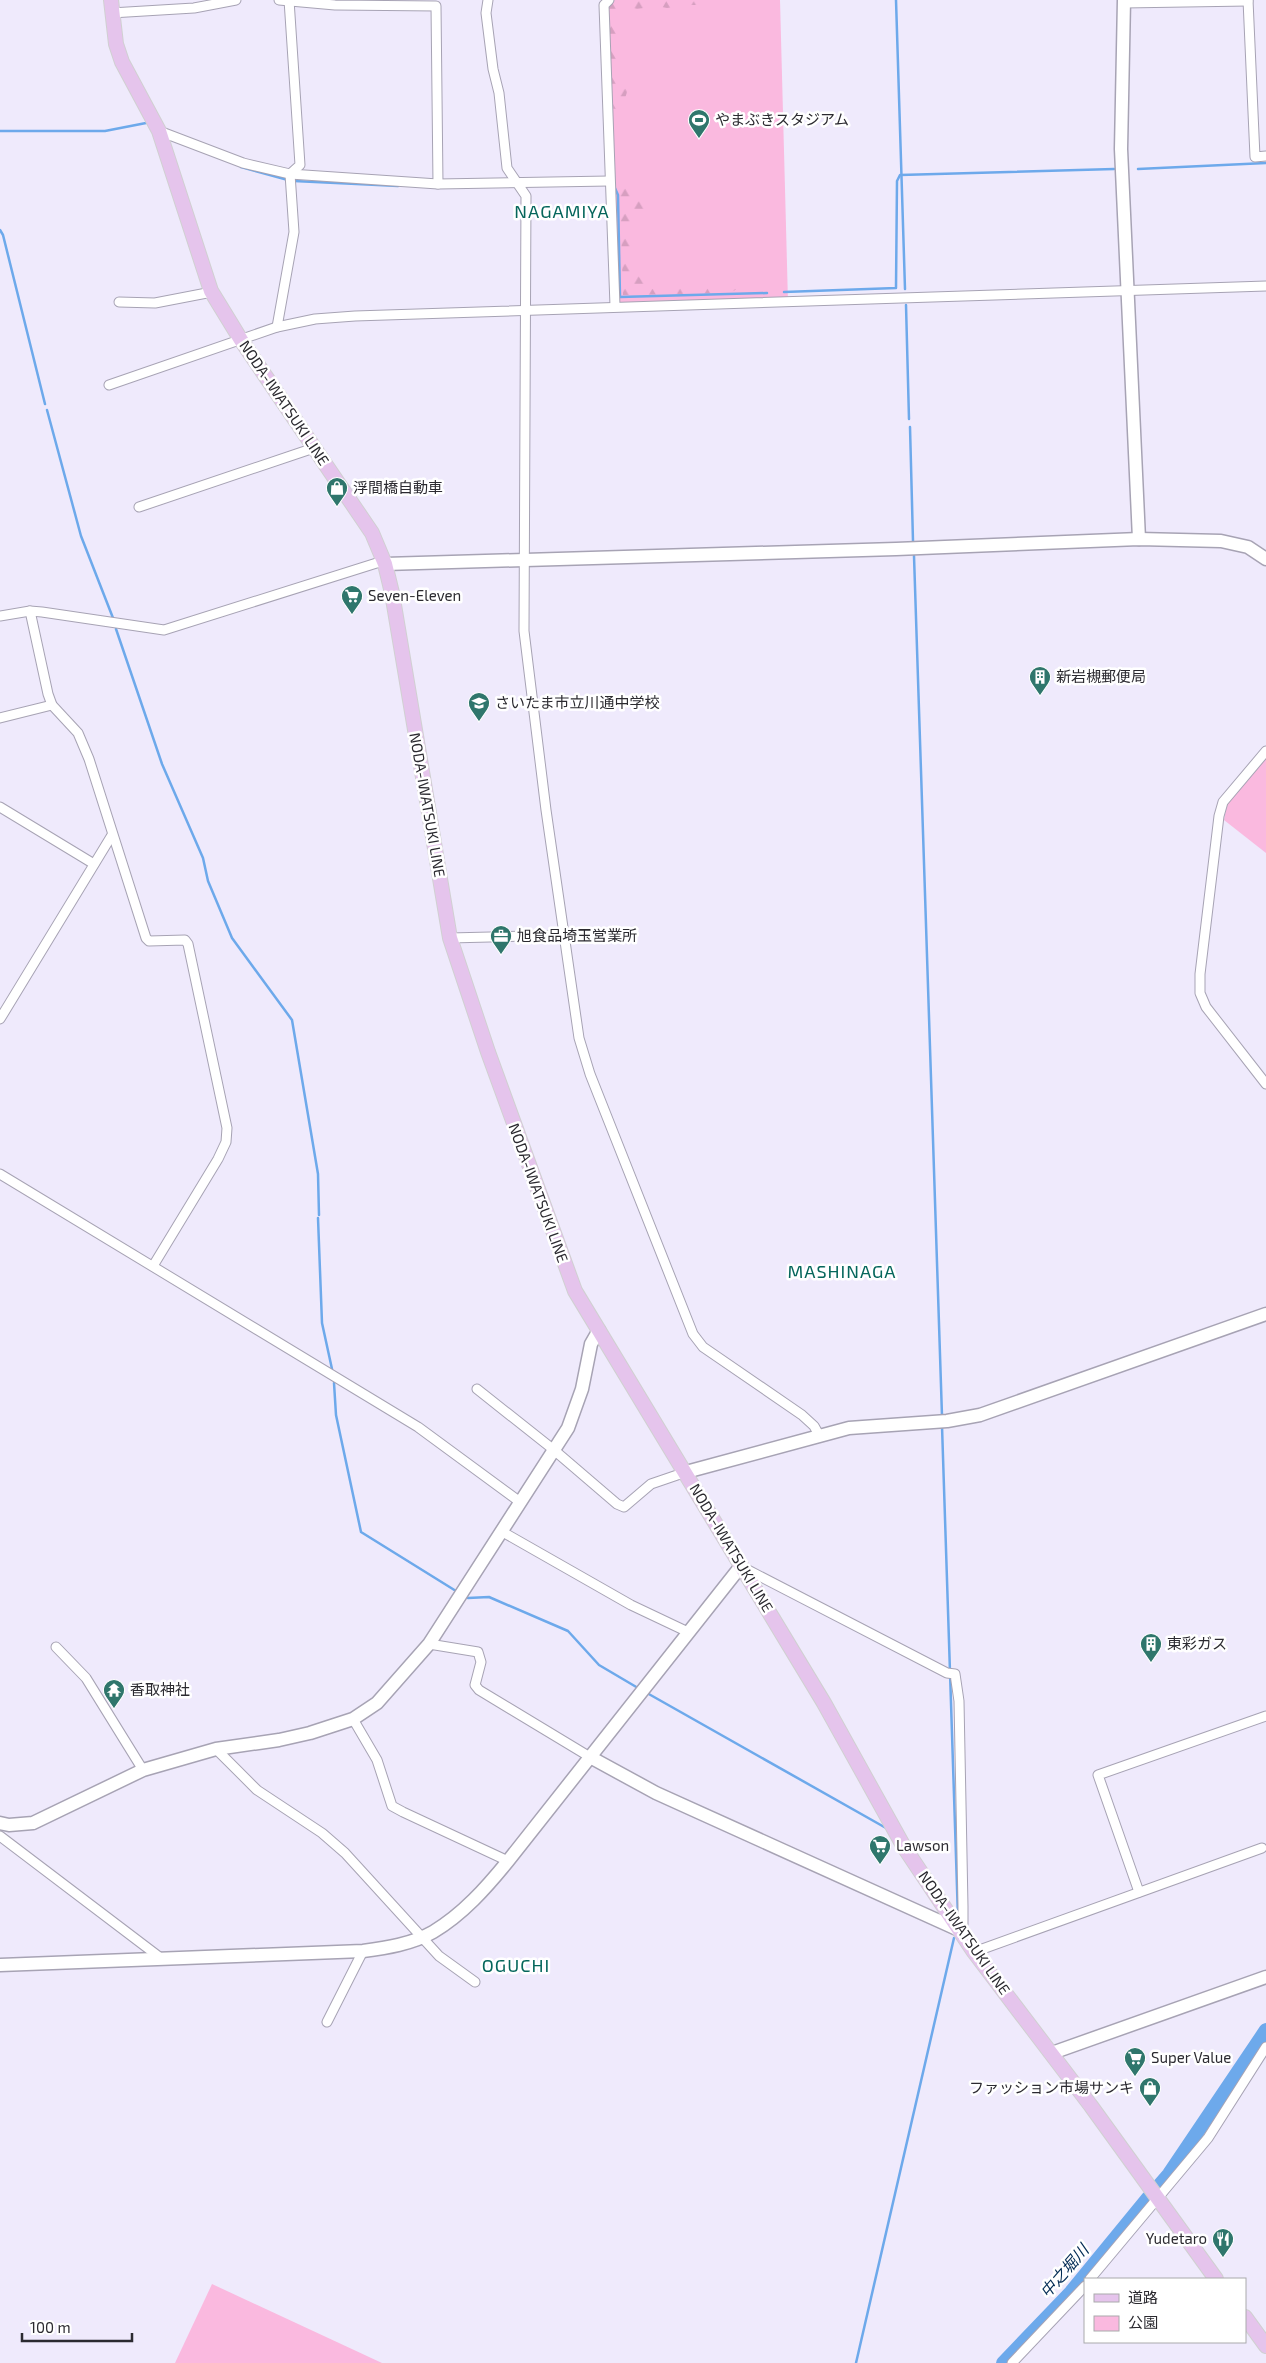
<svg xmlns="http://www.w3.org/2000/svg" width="1266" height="2363" font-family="'Exo 2','Noto Sans JP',sans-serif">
  <defs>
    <pattern id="forest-firs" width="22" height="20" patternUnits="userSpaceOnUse" patternTransform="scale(1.25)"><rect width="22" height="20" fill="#fab9df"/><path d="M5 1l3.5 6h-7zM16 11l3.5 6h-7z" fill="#d69fc0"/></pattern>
  </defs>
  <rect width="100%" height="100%" fill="#efeafc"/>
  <!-- green -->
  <g fill="#fab9df">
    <polygon points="609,0 780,0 788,302 615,306 604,5"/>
    <polygon points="1266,758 1266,853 1224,820 1227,804"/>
    <polygon points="212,2284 382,2363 175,2363"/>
  </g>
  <!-- forest -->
  <g fill="url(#forest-firs)">
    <path d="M619,0h100v4l-4,1h-28l-20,3 -10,-2 -20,3 -7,-2 -14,7c-2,11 1,18 2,28 1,20 -5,32 14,46l-4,1 -10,31 -4,1 -6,-107 1,-7 5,-6z"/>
    <path d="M616,171l24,31 11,10 -9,10 -8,4c-3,25 -5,47 17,63l77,-3 9,3 -7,4 -107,2 -3,-100 -4,-11z"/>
  </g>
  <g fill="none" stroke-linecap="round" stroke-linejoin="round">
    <!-- stream -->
    <g stroke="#6da9eb" stroke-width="2.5">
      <polyline points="896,0 905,289"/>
      <polyline points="0,131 105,131 146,123"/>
      <polyline points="241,167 288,180"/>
      <polyline points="1138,169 1266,163"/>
      <polyline points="294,181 398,186"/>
      <polyline points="614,186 618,195 620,297 767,293"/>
      <polyline points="0,230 3,235 45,404"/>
      <polyline points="784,292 896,288 897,181 900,175 1114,169"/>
      <polyline points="906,305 909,419"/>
      <polyline points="47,410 81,536 113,618"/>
      <polyline points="910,427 913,541"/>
      <polyline points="914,556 942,1416"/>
      <polyline points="116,629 162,764 203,858 208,881 232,938 292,1020 318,1174 319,1215"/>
      <polyline points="318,1218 322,1323 332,1369"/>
      <polyline points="334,1383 336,1415 361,1532 456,1591"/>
      <polyline points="942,1426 958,1918"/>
      <polyline points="468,1598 489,1597 568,1631 599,1665 638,1688"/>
      <polyline points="647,1693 886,1828"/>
      <polyline points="856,2363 954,1938"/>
    </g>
    <!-- river -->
    <g stroke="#6da9eb" stroke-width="14">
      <polyline points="1156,2189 1169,2174 1266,2030"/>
      <polyline points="1003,2363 1071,2292 1148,2198"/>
    </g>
    <!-- street casing -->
    <g stroke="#a7a3b4" stroke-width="11">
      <g id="street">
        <polyline points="279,0 335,5 436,6 438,184"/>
        <polyline points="488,0 486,13 493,69 499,93 507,168 526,196 524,631 546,810 579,1038 590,1074 693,1334 703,1347 802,1415 814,1426 819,1435"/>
        <polyline points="609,0 604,5 615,306"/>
        <polyline points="1248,0 1255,157 1266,156"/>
        <polyline points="1124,3 1248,1"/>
        <polyline points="111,13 194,8 236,0"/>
        <polyline points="159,131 243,163 290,174 438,184 609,181"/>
        <polyline points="119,302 155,303 212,292"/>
        <polyline points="277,327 294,232 290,174 300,165 289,0"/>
        <polyline points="109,385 277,327 315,319 355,316 1266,286"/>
        <polyline points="139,507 314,448"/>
        <polyline points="30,611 48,694 52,705 78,733 89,759 146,938 149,941 185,940 188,944 227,1128 226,1142 218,1159 153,1266"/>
        <polyline points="0,616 30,611 42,612 164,630 383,561"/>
        <polyline points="0,718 52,705"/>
        <polyline points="1266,751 1223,802 1219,816 1200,974 1200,993 1206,1007 1266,1084"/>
        <polyline points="0,807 94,864"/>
        <polyline points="450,938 565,935"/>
        <polyline points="0,1019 112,835"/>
        <polyline points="0,1174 418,1427 520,1502"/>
        <polyline points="477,1389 554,1450 617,1504 624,1507 651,1484 686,1472"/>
        <polyline points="501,1531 631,1605 688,1632"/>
        <polyline points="744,1568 947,1673 955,1674 959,1701 963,1906 963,1924 959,1930"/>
        <polyline points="429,1644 478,1652 481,1662 475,1685 479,1690 590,1757"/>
        <polyline points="56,1647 86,1678 143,1770"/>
        <polyline points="353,1719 377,1760 392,1806 403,1812 508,1861"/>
        <polyline points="216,1749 257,1790 322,1833 345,1853 439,1956 475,1982"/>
        <polyline points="0,1836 162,1959"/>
        <polyline points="1139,1892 1098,1775 1266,1716"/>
        <polyline points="974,1952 1262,1848"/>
        <polyline points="327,2022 363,1951"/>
        <polyline points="1090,2279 1208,2138 1266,2047"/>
        <polyline points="1012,2363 1085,2286"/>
      </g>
    </g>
    <!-- secondary casing -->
    <g stroke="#a7a3b4" stroke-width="15">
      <g id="secondary">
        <polyline points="1124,0 1121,149 1139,539"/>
        <polyline points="385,564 896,549 1139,539 1221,541 1248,547 1266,559"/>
        <polyline points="686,1472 849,1428 947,1421 980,1415 1266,1314"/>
        <polyline points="590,1757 656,1793 959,1930"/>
        <polyline points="0,1823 9,1825 33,1823 143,1770 216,1749 279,1740 310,1733 353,1719 377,1703 429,1644 568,1428 582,1389 591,1344 599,1330"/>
        <path d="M0,1965l363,-14c23,-3 49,-7 70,-19 30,-18 53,-44 75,-71l233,-295"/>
        <polyline points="1052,2053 1266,1977"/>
      </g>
    </g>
    <!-- primary casing -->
    <g stroke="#d0d0d1" stroke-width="16">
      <g id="primary">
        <polyline points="111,0 116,44 122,62 159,131 211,291 241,340 372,533 385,564 392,593 450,938 488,1052 575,1291 824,1703 904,1847 974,1952 1091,2106 1216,2279"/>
        <polyline points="1245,2317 1266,2346"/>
      </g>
    </g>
    <!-- street -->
    <use href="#street" stroke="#fff" stroke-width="9"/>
    <!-- secondary -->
    <use href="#secondary" stroke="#fff" stroke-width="12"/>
    <!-- primary -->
    <use href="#primary" stroke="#e5c4ec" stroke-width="14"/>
  </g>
  <!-- icons -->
  <defs>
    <g id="stadium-pin" transform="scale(1.125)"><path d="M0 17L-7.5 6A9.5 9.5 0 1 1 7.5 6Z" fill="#2f766c" stroke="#fff"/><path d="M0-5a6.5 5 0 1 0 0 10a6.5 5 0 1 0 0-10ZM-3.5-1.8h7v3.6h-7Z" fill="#fff"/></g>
    <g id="shop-pin" transform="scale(1.125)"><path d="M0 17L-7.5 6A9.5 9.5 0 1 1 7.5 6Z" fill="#2f766c" stroke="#fff"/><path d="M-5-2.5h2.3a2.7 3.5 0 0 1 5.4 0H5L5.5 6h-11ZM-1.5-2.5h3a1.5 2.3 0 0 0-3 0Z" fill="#fff"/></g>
    <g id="supermarket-pin" transform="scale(1.125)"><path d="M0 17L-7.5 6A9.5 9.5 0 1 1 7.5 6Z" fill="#2f766c" stroke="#fff"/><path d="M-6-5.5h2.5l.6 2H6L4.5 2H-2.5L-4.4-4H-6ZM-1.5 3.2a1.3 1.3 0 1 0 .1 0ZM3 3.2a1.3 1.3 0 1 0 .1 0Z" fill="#fff"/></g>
    <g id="building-pin" transform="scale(1.125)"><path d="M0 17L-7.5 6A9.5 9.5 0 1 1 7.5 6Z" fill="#2f766c" stroke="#fff"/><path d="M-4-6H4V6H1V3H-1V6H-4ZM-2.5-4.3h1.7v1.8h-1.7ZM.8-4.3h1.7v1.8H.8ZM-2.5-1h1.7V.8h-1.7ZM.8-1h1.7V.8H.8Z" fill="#fff"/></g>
    <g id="school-pin" transform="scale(1.125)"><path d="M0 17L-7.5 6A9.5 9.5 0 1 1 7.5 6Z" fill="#2f766c" stroke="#fff"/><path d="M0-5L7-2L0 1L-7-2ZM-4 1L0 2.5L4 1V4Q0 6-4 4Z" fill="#fff"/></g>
    <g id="office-pin" transform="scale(1.125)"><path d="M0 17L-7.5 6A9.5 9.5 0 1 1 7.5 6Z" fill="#2f766c" stroke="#fff"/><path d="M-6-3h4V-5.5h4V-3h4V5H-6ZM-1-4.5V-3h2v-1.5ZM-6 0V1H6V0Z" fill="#fff"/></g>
    <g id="temple-pin" transform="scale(1.125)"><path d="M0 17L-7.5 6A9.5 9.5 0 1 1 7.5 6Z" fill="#2f766c" stroke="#fff"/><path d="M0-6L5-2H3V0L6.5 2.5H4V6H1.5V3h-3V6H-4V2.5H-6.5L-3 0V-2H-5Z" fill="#fff"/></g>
    <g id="restaurant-pin" transform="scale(1.125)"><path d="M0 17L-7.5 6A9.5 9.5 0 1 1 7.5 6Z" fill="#2f766c" stroke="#fff"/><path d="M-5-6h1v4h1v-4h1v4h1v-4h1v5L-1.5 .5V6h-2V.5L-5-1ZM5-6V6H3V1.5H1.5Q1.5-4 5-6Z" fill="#fff"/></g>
  </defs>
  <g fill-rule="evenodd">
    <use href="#stadium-pin" x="699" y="120"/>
    <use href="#shop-pin" x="337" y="488"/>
    <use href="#supermarket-pin" x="352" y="596"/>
    <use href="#building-pin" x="1040" y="677"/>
    <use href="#school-pin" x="479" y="703"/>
    <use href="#office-pin" x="501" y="936"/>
    <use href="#building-pin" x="1151" y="1644"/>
    <use href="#temple-pin" x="114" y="1690"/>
    <use href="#supermarket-pin" x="880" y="1846"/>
    <use href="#supermarket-pin" x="1135" y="2058"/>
    <use href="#shop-pin" x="1150" y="2088"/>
    <use href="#restaurant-pin" x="1223" y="2239"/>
  </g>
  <g text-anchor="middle" stroke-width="5" stroke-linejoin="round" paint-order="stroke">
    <!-- poi labels -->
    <g font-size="15" fill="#2b2a30" stroke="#fff" text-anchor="start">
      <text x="715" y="125">やまぶきスタジアム</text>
      <text x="353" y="493">浮間橋自動車</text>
      <text x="368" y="601">Seven-Eleven</text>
      <text x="1056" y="682">新岩槻郵便局</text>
      <text x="495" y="708">さいたま市立川通中学校</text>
      <text x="517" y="941">旭食品埼玉営業所</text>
      <text x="1167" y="1649">東彩ガス</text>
      <text x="130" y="1695">香取神社</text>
      <text x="896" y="1851">Lawson</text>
      <text x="1151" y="2063">Super Value</text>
      <text x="1134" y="2093" text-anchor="end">ファッション市場サンキ</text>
      <text x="1207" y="2244" text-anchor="end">Yudetaro</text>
    </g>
    <!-- street labels -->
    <g font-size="15" fill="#2b2a30" stroke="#fff">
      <text transform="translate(284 403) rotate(56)" y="5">NODA-IWATSUKI LINE</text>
      <text transform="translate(427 805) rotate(80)" y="5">NODA-IWATSUKI LINE</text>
      <text transform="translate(538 1193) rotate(70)" y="5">NODA-IWATSUKI LINE</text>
      <text transform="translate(731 1548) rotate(59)" y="5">NODA-IWATSUKI LINE</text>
      <text transform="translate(964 1933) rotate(55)" y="5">NODA-IWATSUKI LINE</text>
    </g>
    <!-- water labels -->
    <g font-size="16" font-style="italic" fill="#002a53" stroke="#fff">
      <text transform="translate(1064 2271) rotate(-49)" y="6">中之堀川</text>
    </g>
    <!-- quarter labels -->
    <g font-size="18" letter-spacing="1" fill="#05665c" stroke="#fff">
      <text x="562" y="218">NAGAMIYA</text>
      <text x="842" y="1278">MASHINAGA</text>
      <text x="516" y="1972">OGUCHI</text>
    </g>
  </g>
  <!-- legend -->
  <rect x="1084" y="2278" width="162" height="65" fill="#ffffff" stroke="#aaaaac"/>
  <rect x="1094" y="2294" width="25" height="8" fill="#e5c4ec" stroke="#aaaaac"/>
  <text x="1128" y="2303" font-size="15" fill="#2b2a30">道路</text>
  <rect x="1094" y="2316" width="25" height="15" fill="#fab9df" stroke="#aaaaac"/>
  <text x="1128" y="2328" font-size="15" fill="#2b2a30">公園</text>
  <!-- scale -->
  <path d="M22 2333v8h110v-8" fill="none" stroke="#2b2a30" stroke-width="2.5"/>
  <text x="30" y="2333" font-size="15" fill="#2b2a30" stroke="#ffffff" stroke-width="4" paint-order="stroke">100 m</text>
</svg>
